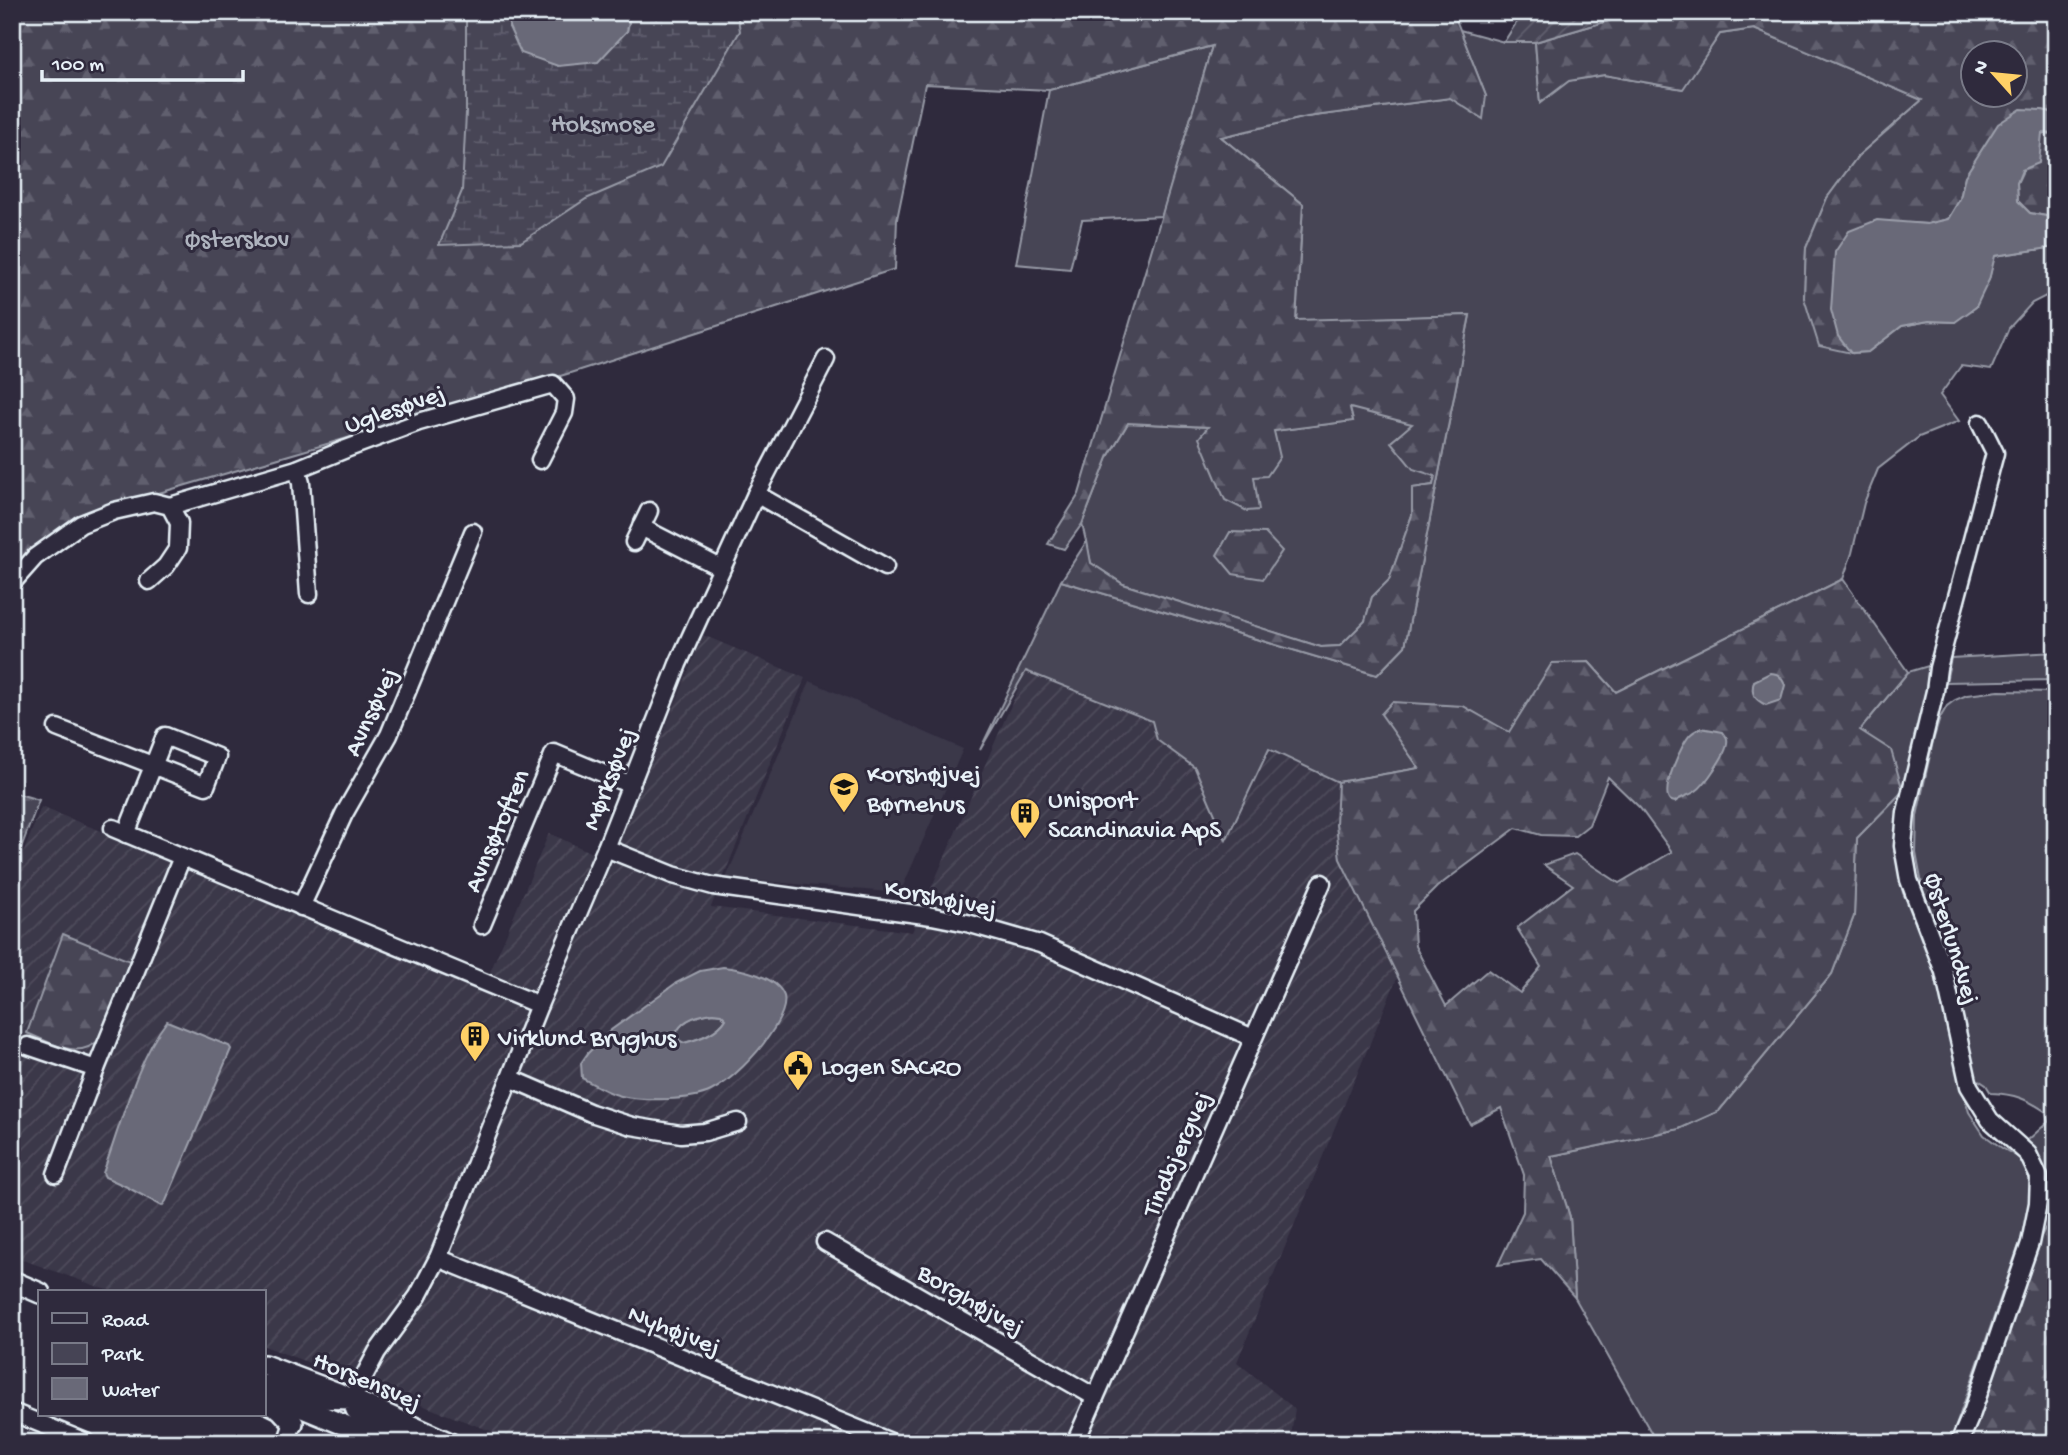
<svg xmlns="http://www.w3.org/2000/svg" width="2068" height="1455" font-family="'Gochi Hand',sans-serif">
  <defs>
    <pattern id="industrial-furrows" width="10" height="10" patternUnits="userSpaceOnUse" patternTransform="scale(1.75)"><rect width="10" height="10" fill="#3b3749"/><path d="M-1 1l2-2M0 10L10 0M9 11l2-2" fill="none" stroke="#4e4b5b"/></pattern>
    <pattern id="forest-firs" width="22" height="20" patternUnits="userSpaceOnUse" patternTransform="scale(1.75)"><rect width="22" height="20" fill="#464455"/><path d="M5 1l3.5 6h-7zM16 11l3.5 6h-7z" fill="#615f6e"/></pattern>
    <pattern id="wetland-marsh" width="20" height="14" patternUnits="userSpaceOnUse" patternTransform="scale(1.75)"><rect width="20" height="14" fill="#464455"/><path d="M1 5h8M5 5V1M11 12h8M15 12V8" fill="none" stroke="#615f6e"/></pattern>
    <pattern id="garden-furrows" width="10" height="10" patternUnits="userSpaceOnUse" patternTransform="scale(1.75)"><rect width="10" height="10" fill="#464455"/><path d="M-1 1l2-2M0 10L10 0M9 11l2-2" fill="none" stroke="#615f6e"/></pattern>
  </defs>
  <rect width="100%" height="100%" fill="#2f2a3d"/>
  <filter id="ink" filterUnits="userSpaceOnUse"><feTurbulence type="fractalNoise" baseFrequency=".0143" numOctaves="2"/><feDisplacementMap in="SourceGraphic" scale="14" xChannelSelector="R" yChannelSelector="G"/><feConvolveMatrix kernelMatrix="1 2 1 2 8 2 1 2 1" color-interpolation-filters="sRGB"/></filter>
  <g filter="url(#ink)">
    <!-- built -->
    <g fill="#3b3749">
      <polygon points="810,681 963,749 900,893 726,878"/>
      <polygon points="12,1425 55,1442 55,1443 12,1443"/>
    </g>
    <!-- industrial -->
    <polygon fill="url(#industrial-furrows)" points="703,635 805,678 711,907 912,932 1026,671 1152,721 1157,741 1195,768 1226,839 1269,748 1338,782 1336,825 1340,859 1398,976 1237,1362 1295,1409 1290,1443 523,1443 264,1346 264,1292 113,1292 12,1256 12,882 41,807 485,984 549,833 611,862"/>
    <!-- green -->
    <g fill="#464455" stroke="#979aa6" stroke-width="2">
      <polygon points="1754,29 1922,100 1858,156 1827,198 1806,248 1804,298 1851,353 1868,352 1902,326 1929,321 1955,322 1989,280 1994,256 2056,247 2056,291 2032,303 2009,328 1991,370 1961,366 1940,395 1959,421 1919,437 1878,469 1864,503 1852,553 1843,579 1616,692 1589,662 1509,733 1463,706 1382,714 1419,768 1338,782 1269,749 1226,840 1195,768 1157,740 1152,721 1026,671 980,750 1061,581 1377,675 1405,646 1470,315 1296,321 1303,204 1221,137 1307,117 1450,98 1486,96 1460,30 1504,42 1535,42 1540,103 1566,81 1604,75 1682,89 1720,34"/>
      <polygon points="1212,46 1162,216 1082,220 1070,269 1016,264 1049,90"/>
      <polygon points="1349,407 1413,424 1392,441 1435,476 1433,485 1412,488 1412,515 1389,580 1372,597 1365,621 1340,646 1321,647 1123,584 1091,563 1082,524 1109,455 1128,423 1208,427 1254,477 1274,431 1353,421"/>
      <polygon points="2056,652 2056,680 1946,682 1951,658"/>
      <polygon points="1935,664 1897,821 1895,854 1903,893 1927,943 1943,999 1959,1078 1969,1112 1984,1135 2002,1148 2021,1159 2030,1174 2031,1193 2025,1228 1950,1443 1657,1443 1575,1298 1570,1217 1551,1156 1679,1129 1719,1111 1832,974 1854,916 1857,838 1903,791 1860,730 1908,672"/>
      <path d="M1999,691l57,1v530l-11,-6 5,-26 -4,-17 -19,-32 21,-19 -2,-10c-19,-13 -31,-18 -55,-19l-5,-8 -12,-8 -51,-187 -7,-37 1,-37 16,-75 7,-23 7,-12 8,-6 12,-5z"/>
      <path d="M713,1013l8,1 5,5c-9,14 -26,20 -42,24l-6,-3 -1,-9c8,-13 22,-16 36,-18z"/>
    </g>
    <!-- forest -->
    <g fill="url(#forest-firs)" stroke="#979aa6" stroke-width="2" fill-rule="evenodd">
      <polygon points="16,12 1453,12 1486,96 1483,119 1450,98 1307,117 1221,137 1303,204 1296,320 1470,315 1405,646 1377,675 1061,581 1087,541 1091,563 1123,584 1321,647 1340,646 1365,621 1372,597 1389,580 1412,515 1412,488 1433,485 1435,476 1413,469 1391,442 1412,424 1350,408 1353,421 1274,431 1280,457 1267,476 1254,477 1259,510 1247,511 1225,500 1199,438 1208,427 1128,423 1109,455 1082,524 1064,549 1048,544 1079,494 1212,46 1049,90 925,84 897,219 895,269 567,374 111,507 12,575 12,16"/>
      <path d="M1639,12h417v101l-14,-3 -77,66 -5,23 -12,20 -20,5 -19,-1 -71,113 13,17 -32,-7 -15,-48 2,-50 21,-50 31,-42 64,-56 -168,-71 -34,5 -37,55 -79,-14 -35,6 -29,22 -5,-61zM1974,52h42v42h-42z"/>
      <polygon points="2041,133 2056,134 2056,222 2046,216 2030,213 2018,201 2017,183"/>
      <polygon points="1230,532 1265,533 1282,551 1263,579 1233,574 1217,555"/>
      <path d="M1843,579l65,93 -48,58 31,20 12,41 -46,47 -3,78 -22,58 -113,137 -40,18 -128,27 19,61 5,81 -34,-39 -43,6 25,-53 1,-37 -23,-67 -31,16 -130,-265 -4,-34 2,-43 81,-14 -38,-54 11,-12 71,4 46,26 43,-69 37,-1 27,30zM1608,777l32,31 32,44 -53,31 -44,-29 -31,11 29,20 -56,43 24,39 -21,26 -32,-23 -42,36 -31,-60 -2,-35 24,-24 79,-59 25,7 34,1 14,-11z"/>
      <polygon points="12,792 39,800 12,872"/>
      <path d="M63,934l67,27 -31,79c-22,21 -49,2 -72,-7z"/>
      <polygon points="2049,1221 2056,1224 2056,1443 1968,1443 2033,1252"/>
    </g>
    <!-- wetland -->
    <polygon fill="url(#wetland-marsh)" stroke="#979aa6" stroke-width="2" points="466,12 510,12 509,27 627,32 631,12 737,12 740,31 661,167 586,199 521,242 439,245 462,191 466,113"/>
    <!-- garden -->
    <polygon fill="url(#garden-furrows)" stroke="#979aa6" stroke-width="2" points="1523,12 1639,12 1535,42 1504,42"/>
    <!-- water -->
    <g fill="#696978" stroke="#9c9fab" stroke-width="2" fill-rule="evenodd">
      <polygon points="510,12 631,12 627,31 598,62 558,66 521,53 509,27"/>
      <polygon points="2021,109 2042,110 2056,113 2056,134 2042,133 2039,163 2022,170 2017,183 2018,201 2030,213 2046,216 2056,222 2056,247 1995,256 1989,280 1976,307 1955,322 1929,321 1902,326 1868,352 1851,353 1838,336 1831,310 1835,252 1849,231 1877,220 1927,224 1948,219 1960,199 1965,176 1998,124"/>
      <path d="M1770,673c9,0 11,4 15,12l-4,15 -15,5c-11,-5 -16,-11 -12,-24z"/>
      <path d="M1701,728l22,4c3,4 5,6 4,11 0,10 -22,42 -31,48 -7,5 -14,5 -21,11 -1,-1 -3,0 -5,-2 -10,-9 12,-58 21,-66 3,-3 6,-4 10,-6z"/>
      <path d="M723,967c18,2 54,9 61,29 3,12 -8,30 -15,40 -12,18 -38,45 -58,55 -20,10 -68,10 -90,5 -13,-3 -26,-11 -39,-18l-1,-15 7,-10 23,-23 65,-47 24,-12zM713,1013l8,1 5,5c-8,14 -27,20 -42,24l-5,-3 -2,-9c8,-13 22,-16 36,-18z"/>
      <path d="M167,1021l62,25 2,3 -65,152 -4,5 -37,-20 -20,-9 -2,-4c17,-46 34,-114 64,-152z"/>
    </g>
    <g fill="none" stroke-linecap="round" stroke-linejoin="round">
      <!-- minor casing -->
      <g stroke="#e8f1f8" stroke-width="21">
        <g id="minor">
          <polyline points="297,469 301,483 309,594"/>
          <polyline points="756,494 885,567"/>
          <polyline points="170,506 297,469 346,449 419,422 553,384 566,399 564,413 540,460"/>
          <polyline points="641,527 721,568"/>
          <polyline points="634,542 649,511"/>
          <polyline points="12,583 35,557 81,524 114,511 154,502 170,506 179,523 178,548 166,566 149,581"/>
          <polyline points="57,728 206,786 217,757 165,736 126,834"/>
          <polyline points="113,828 539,1005"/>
          <polyline points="606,848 673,875 713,886 932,916 967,923 1040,944 1253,1038"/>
          <polyline points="301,907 344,814 389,735 473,532"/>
          <polyline points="482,925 554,753 631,785"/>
          <polyline points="28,1046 96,1069"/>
          <polyline points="510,1078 591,1113 632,1126 681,1134 705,1132 738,1122"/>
          <polyline points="56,1174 96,1069 182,857"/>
          <polyline points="825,1242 1095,1397"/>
          <polyline points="438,1258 893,1443"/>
          <polyline points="352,1399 377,1352 418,1296 438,1258 539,1005 606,848 678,664 756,494 826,359"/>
          <polyline points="12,1412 88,1443"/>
          <polyline points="286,1443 293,1423"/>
          <polyline points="1075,1443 1322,883"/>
          <polyline points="1959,1443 1972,1413 2030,1243 2038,1203 2039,1177 2028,1154 1990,1120 1969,1086 1944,972 1909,880 1903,846 1906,812 1935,691 1938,668 1995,453 1980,423"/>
        </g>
      </g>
      <!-- major casing -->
      <g stroke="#e8f1f8" stroke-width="24">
        <g id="major">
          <polyline points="12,1281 40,1293"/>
          <polyline points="264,1365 338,1393 450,1443"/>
          <polyline points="264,1385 311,1398 352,1399 356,1410 373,1424 409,1443"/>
          <polyline points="264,1401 280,1409 293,1423"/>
          <polyline points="288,1402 388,1443"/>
        </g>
      </g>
      <!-- minor -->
      <use href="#minor" stroke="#2f2a3d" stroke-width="16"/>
      <!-- major -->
      <use href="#major" stroke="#2f2a3d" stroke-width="19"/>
    </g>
  </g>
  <!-- icons -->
  <defs>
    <g id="school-pin" transform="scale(1.575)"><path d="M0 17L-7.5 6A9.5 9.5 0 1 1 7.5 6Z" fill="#ffd166" stroke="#2f2a3d"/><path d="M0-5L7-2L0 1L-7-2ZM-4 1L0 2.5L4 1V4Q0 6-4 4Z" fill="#111"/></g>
    <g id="building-pin" transform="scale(1.575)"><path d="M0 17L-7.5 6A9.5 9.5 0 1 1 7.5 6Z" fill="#ffd166" stroke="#2f2a3d"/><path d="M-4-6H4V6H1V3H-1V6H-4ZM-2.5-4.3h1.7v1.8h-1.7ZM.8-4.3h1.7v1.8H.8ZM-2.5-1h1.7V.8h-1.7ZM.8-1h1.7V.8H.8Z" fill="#111"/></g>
    <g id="civic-pin" transform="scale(1.575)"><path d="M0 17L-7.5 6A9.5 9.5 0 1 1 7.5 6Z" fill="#ffd166" stroke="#2f2a3d"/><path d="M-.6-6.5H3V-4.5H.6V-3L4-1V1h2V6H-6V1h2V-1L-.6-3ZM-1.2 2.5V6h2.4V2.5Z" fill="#111"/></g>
  </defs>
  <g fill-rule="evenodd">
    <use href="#school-pin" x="844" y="787"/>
    <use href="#building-pin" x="1025" y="813"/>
    <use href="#building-pin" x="475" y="1036"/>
    <use href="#civic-pin" x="798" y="1065"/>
  </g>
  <g text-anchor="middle" stroke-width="6" stroke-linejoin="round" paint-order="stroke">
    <!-- park labels -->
    <g font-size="26" fill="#afb4bf" stroke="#2f2a3d">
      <text x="603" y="131">Hoksmose</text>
      <text x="237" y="246">Østerskov</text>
    </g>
    <!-- street labels -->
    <g font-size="26" fill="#e8f1f8" stroke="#2f2a3d">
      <text transform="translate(394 407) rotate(-19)" y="9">Uglesøvej</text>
      <text transform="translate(369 711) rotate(-65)" y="9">Avnsøvej</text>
      <text transform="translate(607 778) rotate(-69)" y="9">Mørksøvej</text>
      <text transform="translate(495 830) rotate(-67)" y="9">Avnsøtoften</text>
      <text transform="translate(941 896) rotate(11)" y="9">Korshøjvej</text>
      <text transform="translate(1954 938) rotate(73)" y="9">Østerlundvej</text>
      <text transform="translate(1175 1153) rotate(-66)" y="9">Tindbjergvej</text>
      <text transform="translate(972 1298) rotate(30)" y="9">Borghøjvej</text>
      <text transform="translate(675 1328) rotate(22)" y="9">Nyhøjvej</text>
      <text transform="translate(368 1379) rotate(23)" y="9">Horsensvej</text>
    </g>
    <!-- poi labels -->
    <g font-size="26" fill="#e8f1f8" stroke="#2f2a3d" text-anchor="start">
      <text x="867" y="781">Korshøjvej<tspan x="867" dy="30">Børnehus</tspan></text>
      <text x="1048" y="807">Unisport<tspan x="1048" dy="30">Scandinavia ApS</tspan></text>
      <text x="498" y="1045">Virklund Bryghus</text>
      <text x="821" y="1074">Logen SACRO</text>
    </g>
  </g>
  <!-- margin -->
  <rect width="2068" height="1455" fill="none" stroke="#2f2a3d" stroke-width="42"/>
  <rect x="21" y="21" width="2026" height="1413" fill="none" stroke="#e8f1f8" stroke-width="2.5" filter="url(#ink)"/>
  <!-- legend -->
  <rect x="38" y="1290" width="228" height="126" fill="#2f2a3d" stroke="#797a88" stroke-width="2"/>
  <rect x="52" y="1313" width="35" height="10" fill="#2f2a3d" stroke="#797a88" stroke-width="2"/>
  <text x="102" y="1326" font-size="21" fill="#e8f1f8">Road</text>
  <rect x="52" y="1343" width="35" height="21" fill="#464455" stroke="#797a88" stroke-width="2"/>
  <text x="102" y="1360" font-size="21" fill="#e8f1f8">Park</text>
  <rect x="52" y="1378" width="35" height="21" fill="#696978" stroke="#797a88" stroke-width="2"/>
  <text x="102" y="1396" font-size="21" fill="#e8f1f8">Water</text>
  <!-- north arrow -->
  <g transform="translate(1994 74) rotate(297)"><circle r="33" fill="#2f2a3d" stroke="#797a88" stroke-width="2"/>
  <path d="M0-5L12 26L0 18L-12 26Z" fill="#ffd166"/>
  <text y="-10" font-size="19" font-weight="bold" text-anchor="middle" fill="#e8f1f8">N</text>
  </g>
  <!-- scale -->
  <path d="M42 70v10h201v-10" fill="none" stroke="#e8f1f8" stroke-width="3.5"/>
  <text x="52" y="70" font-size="21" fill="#e8f1f8" stroke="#2f2a3d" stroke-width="5" paint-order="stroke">100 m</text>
</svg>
